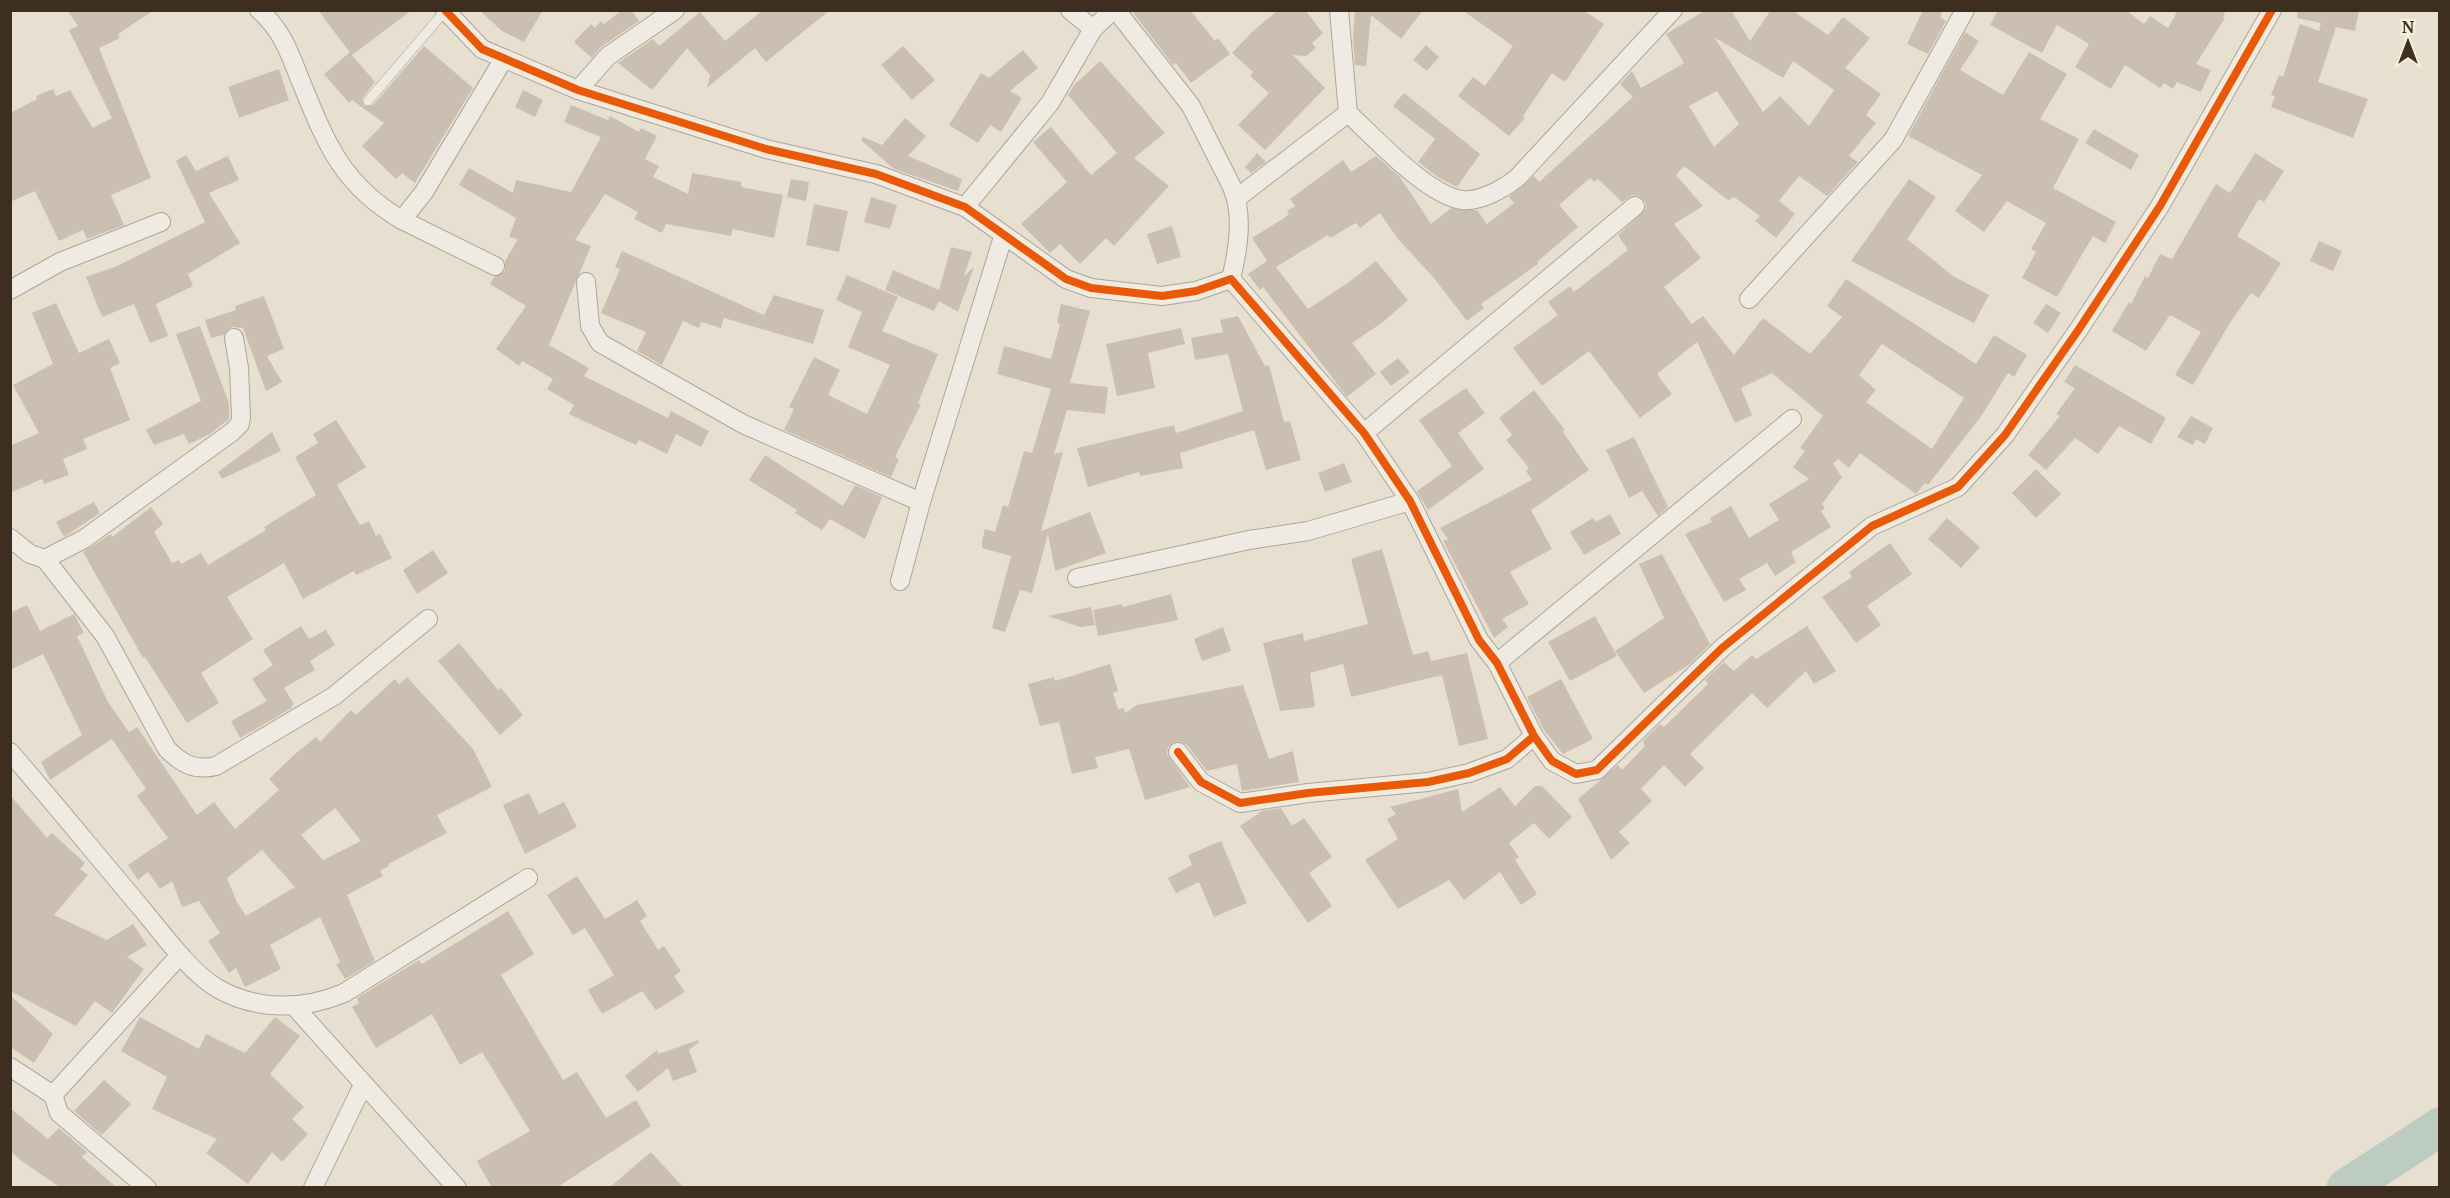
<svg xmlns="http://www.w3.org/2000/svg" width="2450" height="1198" font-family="'Noto Serif',serif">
  <rect width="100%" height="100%" fill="#e7e0d1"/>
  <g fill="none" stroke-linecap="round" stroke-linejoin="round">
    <!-- river -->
    <polyline stroke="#bcccc2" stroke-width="39" points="2346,1188 2440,1127"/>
  </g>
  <!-- building -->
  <g fill="#cbbfb2" fill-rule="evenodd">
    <polygon points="67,10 154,10 118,34 120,38 99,48 151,178 111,195 124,225 87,239 83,230 59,241 35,191 10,202 10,113 37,99 36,96 53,89 56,96 70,90 93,128 112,118 69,30 78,26"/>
    <polygon points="318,10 412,10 352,55 375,82 362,99 364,106 373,105 424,46 473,88 415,183 402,173 396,179 362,146 384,123 352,100 349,103 324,74 350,52 351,54"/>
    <polygon points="479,10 543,10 524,42 502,31"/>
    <polygon points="622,10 631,10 639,21 601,47 592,58 574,42 591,24 595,28 601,21 604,24"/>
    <polygon points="763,10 830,10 766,62 755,48 707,88 710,75 687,48 652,90 618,63 653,39 659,46 700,12 725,41"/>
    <polygon points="1131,10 1190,10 1215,41 1218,38 1230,54 1191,83 1176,63 1173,65"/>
    <polygon points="1278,10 1305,10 1323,33 1312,43 1316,48 1306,56 1293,55 1325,88 1265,150 1238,125 1269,93 1250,76 1253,72 1232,53 1252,32"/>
    <polygon points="1355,10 1423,10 1401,39 1371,15 1366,66 1355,65 1353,39"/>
    <polygon points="1462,10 1583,10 1604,24 1565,82 1552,73 1523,116 1525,118 1509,136 1458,96 1473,77 1485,86 1513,46"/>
    <path d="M1706,10h25l19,31 21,-31h21l36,25 15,-18 27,21 -25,30 36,26 -15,21 10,8 -27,33 9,6 -31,34 -28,-20 -20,25 16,13 -19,24 -21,-17 5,-5 -26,-19 -6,3 -44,-34 -8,9 27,31 -29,18 27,34 -37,29 28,37 11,-8 31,39 29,-37 47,36 32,-37 -15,-11 19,-27 130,85 18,-29 33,20 -13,22 -6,-4 -26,42 -54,70 -3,-2 -9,11 -56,-41 -11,15 -11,-9 -5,5 9,13 -20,27 3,4 -4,3 10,16 -40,25 5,10 -21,14 -8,-13 -28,16 7,11 -22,12 -39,-68 27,-12 -2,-4 21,-12 18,32 30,-18 -10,-16 40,-25 -16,-12 12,-16 -5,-3 23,-32 -51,-43 -31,15 11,27 -17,8 -38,-81 -40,32 15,20 -32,24 -51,-67 -47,35 -29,-38 45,-33 -10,-13 22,-16 4,6 54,-42 -10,-15 27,-25 1,-7 -7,-7 -7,-1 -10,7 -24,-23 -4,3 -4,-4 -31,27 19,22 -41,35 1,2 -57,40 3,4 -17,13 -34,-44 -35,-38 -18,-26 -20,15 -4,-5 -26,15 -2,-3 -52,32 32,42 41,-27 27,-21 32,39 -25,22 -31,21 24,31 -29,23 -84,-110 -3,3 -12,-16 19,-13 -15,-23 32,-20 5,-4 -2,-3 8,-5 -5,-7 53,-39 8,12 25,-16 24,21 31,47 20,-16 26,2 10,14 27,-21 -5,-6 25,-21 5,6 94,-85 -13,-13 12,-13 9,17 43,-25 -18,-29zM1714,37l69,41 10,-17 41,29 -25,36 -29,-30 -17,16zM1717,91l22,33 -25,23 -25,-41zM1882,344l82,54 -32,51 -66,-47 10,-12 -17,-15z"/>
    <polygon points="1923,10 1943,10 1940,17 1946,21 1928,54 1907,44"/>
    <polygon points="1998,10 2126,10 2144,24 2150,16 2168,28 2178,10 2226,10 2223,17 2225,18 2196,64 2211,70 2201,92 2177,82 2173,89 2164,83 2160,88 2125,65 2111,89 2075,67 2089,44 2057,25 2042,53 1990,25"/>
    <polygon points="2298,10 2359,10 2355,31 2336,27 2318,82 2368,99 2353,138 2271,107 2275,96 2271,95 2279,75 2283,77 2300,24 2319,31 2321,23 2297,18"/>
    <polygon points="1965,32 1979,41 1960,70 2003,95 2029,52 2067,74 2040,119 2079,139 2053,188 2116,222 2105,243 2093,236 2057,297 2022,278 2036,252 2031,249 2046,223 2007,201 1984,232 1955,211 1982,175 1908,136"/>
    <polygon points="1426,45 1439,57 1427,71 1413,60"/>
    <polygon points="903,46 935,80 912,100 881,65"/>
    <polygon points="1023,50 1038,68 1010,91 1022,98 1001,132 990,125 978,143 949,125 981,73 989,78"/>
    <polygon points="1100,61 1165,133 1134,158 1169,186 1114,246 1106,238 1080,264 1060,244 1050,253 1021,224 1067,182 1033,142 1051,127 1091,175 1117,153 1068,95 1074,85"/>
    <polygon points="279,69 289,100 239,118 228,87"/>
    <polygon points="523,90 543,100 535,117 515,107"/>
    <polygon points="1404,93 1480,154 1457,187 1439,178 1418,162 1435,139 1393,106"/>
    <polygon points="571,105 608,120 610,116 639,132 641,128 657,136 645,159 659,166 653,177 688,194 692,173 741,182 741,187 783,195 774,238 733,229 731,236 666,224 662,233 634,219 638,212 605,194 575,240 591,246 549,345 589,368 584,376 668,418 671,411 709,431 701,447 676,434 667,454 639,440 636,445 592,425 569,414 574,405 547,389 553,379 522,361 519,366 496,349 526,306 490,284 494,277 505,271 505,261 518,239 509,237 516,218 459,185 469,168 513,193 516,180 571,192 601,137 564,122"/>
    <polygon points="905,118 926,136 908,156 962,179 958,191 894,169 861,140 863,137 882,145"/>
    <polygon points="2094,129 2139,155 2131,170 2085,143"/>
    <polygon points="1257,153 1266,162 1251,173 1245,167"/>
    <polygon points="2255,153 2284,171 2264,202 2259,199 2237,236 2281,263 2259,298 2251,293 2231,321 2193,385 2175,375 2201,332 2170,315 2146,351 2112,331 2129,302 2131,304 2145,276 2148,278 2160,254 2172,259 2216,184 2230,193"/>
    <polygon points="186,155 196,171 228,156 239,180 209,193 240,243 188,274 193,286 156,304 168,336 150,343 134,304 102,317 86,277 115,267 205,222 176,161"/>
    <polygon points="791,179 809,182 806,201 787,197"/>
    <polygon points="1909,179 1936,197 1907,239 1953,276 1989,295 1974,323 1851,261"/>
    <polygon points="871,197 897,205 890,229 864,222"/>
    <polygon points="814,204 848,211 839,252 806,245"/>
    <polygon points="1172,226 1181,257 1157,264 1147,234"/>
    <polygon points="2319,241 2342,251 2333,271 2310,261"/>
    <polygon points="951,247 972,252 964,276 974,267 958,312 939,301 934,311 885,290 893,270 939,290"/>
    <polygon points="622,251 764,315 774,295 824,310 813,344 724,318 721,328 701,322 699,328 683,321 662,365 637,351 646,332 601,313 620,269 615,267"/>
    <polygon points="847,275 898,297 882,331 938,354 918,403 921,404 895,457 899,459 891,477 784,430 794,409 789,407 814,357 840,370 828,395 867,414 890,365 848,347 862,312 836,300"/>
    <polygon points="264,296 284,349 267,356 282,382 266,391 243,328 232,327 223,335 211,338 205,320 236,310 235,306"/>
    <polygon points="56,303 79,353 109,339 120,363 110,368 130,420 83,439 87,449 63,459 69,475 44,484 42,479 10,493 10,446 39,433 13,385 53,364 32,313"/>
    <polygon points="1061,304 1090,311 1070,383 1108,387 1105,414 1067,410 1054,454 1063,452 1041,531 1090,512 1106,553 1055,571 1048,534 1032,593 1020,590 1005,632 992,628 1011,556 982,548 982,541 985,529 995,532 1003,505 1008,507 1024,451 1032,453 1051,389 997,374 1004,346 1051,359 1060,324 1057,323"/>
    <polygon points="2046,304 2061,313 2048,333 2033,323"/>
    <polygon points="1238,316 1265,366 1269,365 1284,422 1290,421 1301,460 1266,470 1254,430 1180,453 1183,468 1140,476 1139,472 1088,487 1077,448 1174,425 1176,433 1243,411 1228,354 1195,360 1191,338 1223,332 1220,320"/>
    <polygon points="200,326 229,403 229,419 210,434 189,444 184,434 154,445 146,430 201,401 176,334"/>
    <polygon points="1181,328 1185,344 1148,353 1155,388 1117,396 1106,344"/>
    <polygon points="1398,358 1410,372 1391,386 1380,372"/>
    <polygon points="2075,365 2166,418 2151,444 2119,426 2098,454 2075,438 2046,470 2028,455 2060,416 2056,414 2075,388 2064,382"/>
    <polygon points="1466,388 1485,413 1458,433 1484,469 1428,510 1417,491 1452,466 1419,420"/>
    <polygon points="1534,390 1565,430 1563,432 1589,470 1531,510 1552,549 1510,572 1529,604 1502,619 1508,627 1494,638 1443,541 1448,539 1440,528 1532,480 1526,471 1529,468 1506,440 1512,435 1499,418"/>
    <polygon points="2191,416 2213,428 2205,444 2196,439 2193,445 2177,437"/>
    <polygon points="336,420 366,467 337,485 360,525 369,521 376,536 380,534 392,558 356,575 354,571 303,599 284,563 227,597 253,639 201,673 219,703 187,723 145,657 143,658 83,552 111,534 112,537 151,507 163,524 154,532 172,563 179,560 181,564 201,553 208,565 266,530 264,527 316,495 295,457 318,443 313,434"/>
    <polygon points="272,432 281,451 222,479 218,472"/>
    <polygon points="1634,437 1668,507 1658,516 1642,491 1629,498 1606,450"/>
    <polygon points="765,455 843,506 855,485 882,497 865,539 830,519 822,530 795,513 797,510 749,480"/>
    <polygon points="1344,463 1352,482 1325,492 1318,473"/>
    <polygon points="2036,469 2061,494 2036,518 2012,493"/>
    <polygon points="94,502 100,513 64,537 56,522"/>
    <polygon points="1610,514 1621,534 1584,555 1570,532 1593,518 1596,522"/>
    <polygon points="1947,518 1980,547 1961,568 1928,539"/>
    <polygon points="1890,543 1912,574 1867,606 1881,625 1856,643 1822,597 1852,577 1849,572"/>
    <polygon points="1382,549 1413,655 1428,651 1431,661 1467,653 1488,739 1459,746 1442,675 1351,697 1343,664 1310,673 1315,707 1280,711 1263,643 1303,633 1304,641 1368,624 1351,559"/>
    <polygon points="433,550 448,573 417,594 403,570"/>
    <polygon points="1662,554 1710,644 1690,664 1644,693 1615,651 1664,618 1639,564"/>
    <polygon points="1171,594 1178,620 1098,636 1093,610 1122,604 1123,607"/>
    <path d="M27,605l13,26 34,-17 10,19 -7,3 31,66 21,30 8,-5 60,88 17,-13 21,27 44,-39 -10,-11 26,-25 21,-17 4,5 31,-32 5,5 39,-36 4,5 8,-7 66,72 19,38 -55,28 10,18 -59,31 1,2 -9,5 3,5 -36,19 28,66 -30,18 -9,-15 4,-2 -20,-45 -50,28 11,24 -36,18 -9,-19 -7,5 -21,-32 12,-8 -21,-32 -17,6 -10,-26 -12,8 -12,-17 -10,8 -10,-15 40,-27 -31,-42 9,-7 -34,-50 -62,41 -9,-18 41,-27 -39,-81 -33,16v-57zM335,808l26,33 -38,19 -22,-25zM262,850l33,37 -49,29 -10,-16 -9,-22z"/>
    <polygon points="1091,607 1095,625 1080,627 1048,616"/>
    <polygon points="1595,616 1617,656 1570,681 1548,642"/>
    <polygon points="301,626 309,639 326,630 335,645 310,661 315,670 284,688 294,704 291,706 292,708 240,738 231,721 267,701 252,679 273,665 263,650"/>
    <polygon points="1807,626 1836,671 1814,684 1806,671 1767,708 1752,693 1690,754 1704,768 1685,787 1664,765 1641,789 1652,801 1619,832 1630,843 1611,860 1578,799 1618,765 1622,770 1645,746 1643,741 1660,724 1664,727 1708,684 1705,680 1724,662 1734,671 1752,655 1756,659"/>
    <polygon points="1223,627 1231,651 1202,661 1194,639"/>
    <polygon points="459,643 498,690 501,688 523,715 500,735 438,661"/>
    <polygon points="1110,664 1118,691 1113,693 1118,709 1124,708 1125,713 1137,705 1243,685 1269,759 1293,751 1299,782 1242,791 1237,764 1207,771 1187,745 1177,741 1168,747 1167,754 1190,787 1145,800 1129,749 1095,757 1098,768 1072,774 1059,722 1040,726 1028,684 1054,677 1055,681"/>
    <polygon points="1561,679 1593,739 1563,754 1544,730 1527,697"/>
    <polygon points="1535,786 1542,786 1572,817 1549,839 1534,823 1509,843 1519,857 1515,860 1537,894 1521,905 1500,872 1464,900 1449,880 1398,909 1365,860 1398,839 1387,819 1396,814 1390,807 1458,789 1462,812 1500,787 1515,806"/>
    <polygon points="529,793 539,814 564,802 577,827 525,854 503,805"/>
    <polygon points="10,795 47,838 52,833 85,863 80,869 88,875 54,915 107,940 133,924 147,945 127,957 144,969 112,1013 95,1001 76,1026 10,991"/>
    <polygon points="1281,808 1292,826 1304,818 1332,857 1309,873 1332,906 1308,923 1240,826 1262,811"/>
    <polygon points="1221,841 1247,903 1214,917 1199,882 1176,893 1168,878 1192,865 1188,855"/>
    <polygon points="577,876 605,919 637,900 647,916 640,921 658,950 664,946 681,971 674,976 685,992 656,1010 642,991 602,1014 588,990 614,975 585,928 573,935 547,895"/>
    <polygon points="508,911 534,954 501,975 563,1080 577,1072 606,1118 636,1100 651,1126 556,1188 492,1188 477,1161 530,1131 482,1052 460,1065 432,1014 376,1048 352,1007 359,1003 357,998 419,960 422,964"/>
    <polygon points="10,995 53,1034 34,1063 10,1047"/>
    <polygon points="140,1017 199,1049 206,1034 245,1053 275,1017 300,1036 270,1074 304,1107 292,1119 308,1134 282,1162 272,1152 248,1184 206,1153 217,1139 152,1109 167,1077 121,1051"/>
    <polygon points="698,1040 699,1042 689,1050 697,1072 673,1081 668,1068 638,1092 625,1076 657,1050 658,1054"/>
    <polygon points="104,1080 131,1104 102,1135 74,1111"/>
    <polygon points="10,1108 48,1139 59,1128 87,1152 82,1157 117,1188 61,1188 23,1162 10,1151"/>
    <polygon points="651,1152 684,1188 609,1188"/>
  </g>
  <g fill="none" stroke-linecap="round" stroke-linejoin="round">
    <!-- lane casing -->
    <g stroke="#ada599" stroke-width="10">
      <polyline id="lane" points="368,101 445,11"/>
    </g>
    <!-- street casing -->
    <g stroke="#ada599" stroke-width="20">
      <g id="street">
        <path d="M259,10c22,19 30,41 40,67 26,63 41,107 103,143l22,-28 79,-132"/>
        <polyline points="445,10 482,49 578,90 766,149 876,174 965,207 1066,279 1091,288 1162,296 1196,291 1231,279 1364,433 1410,501 1479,640 1497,663 1534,736 1507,759 1469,773 1428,782 1308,793 1240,803 1201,782 1178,752"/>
        <polyline points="1070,10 1093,29"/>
        <path d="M1116,10l75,96 41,81c12,28 6,63 -1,92"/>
        <path d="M1339,10l9,103c27,25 79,82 114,87 18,2 41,-11 55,-22l156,-168"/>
        <polyline points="578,90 608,56 675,10"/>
        <polyline points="1237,198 1348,113"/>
        <polyline points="965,207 1050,103 1093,29 1113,10"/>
        <polyline points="402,220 495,266"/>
        <polyline points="586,282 590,326 600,343 743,424 921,502"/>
        <polyline points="10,290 60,262 161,222"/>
        <polyline points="1749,299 1893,140 1965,10"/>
        <polyline points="1364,433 1635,206"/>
        <polyline points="10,538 30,554 45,559 84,539 232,432 240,424 241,417 239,368 234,338"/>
        <path d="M45,559l60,77 62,113c15,15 28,22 49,17l118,-70 94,-77"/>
        <polyline points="1077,578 1249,540 1308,531 1410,501"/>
        <polyline points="900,581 921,502 1003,237"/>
        <polyline points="1497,663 1792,419"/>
        <polyline points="1534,736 1552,761 1576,774 1597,770 1722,648 1872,526 1958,487 2005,435 2079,329 2160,206 2272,10"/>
        <path d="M10,752c45,52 88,105 132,157 20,24 49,64 75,79 39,23 87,22 127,5l184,-115"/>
        <polyline points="294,1006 457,1188"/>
        <polyline points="10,1067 53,1095 59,1113 147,1188"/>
        <polyline points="53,1095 180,955"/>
        <polyline points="313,1188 363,1085"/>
      </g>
    </g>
    <!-- lane -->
    <use href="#lane" stroke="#efebe3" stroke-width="9"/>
    <!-- street -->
    <use href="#street" stroke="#efebe3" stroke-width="18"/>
    <!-- cycleway casing -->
    <g stroke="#f7eed8" stroke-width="11">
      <g id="cycleway">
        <polyline points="445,10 482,49 578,90 766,149 876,174 965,207 1066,279 1091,288 1162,296 1196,291 1231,279 1364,433 1410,501 1479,640 1497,663 1534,736 1507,759 1469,773 1428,782 1308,793 1240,803 1201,782 1178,752"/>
        <polyline points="1534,736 1552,761 1576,774 1597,770 1722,648 1872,526 1958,487 2005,435 2079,329 2160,206 2272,10"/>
      </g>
    </g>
    <!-- cycleway -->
    <use href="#cycleway" stroke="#e8590c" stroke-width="8"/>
  </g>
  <!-- border -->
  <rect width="2450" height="1198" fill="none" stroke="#3d2e20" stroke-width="24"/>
  <!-- north arrow -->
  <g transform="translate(2408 42)" stroke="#f7eed8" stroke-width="4.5" paint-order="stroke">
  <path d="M0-4.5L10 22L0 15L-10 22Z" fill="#3d2e20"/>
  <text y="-9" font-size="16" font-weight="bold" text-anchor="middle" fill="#3d2e20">N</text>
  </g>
</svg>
